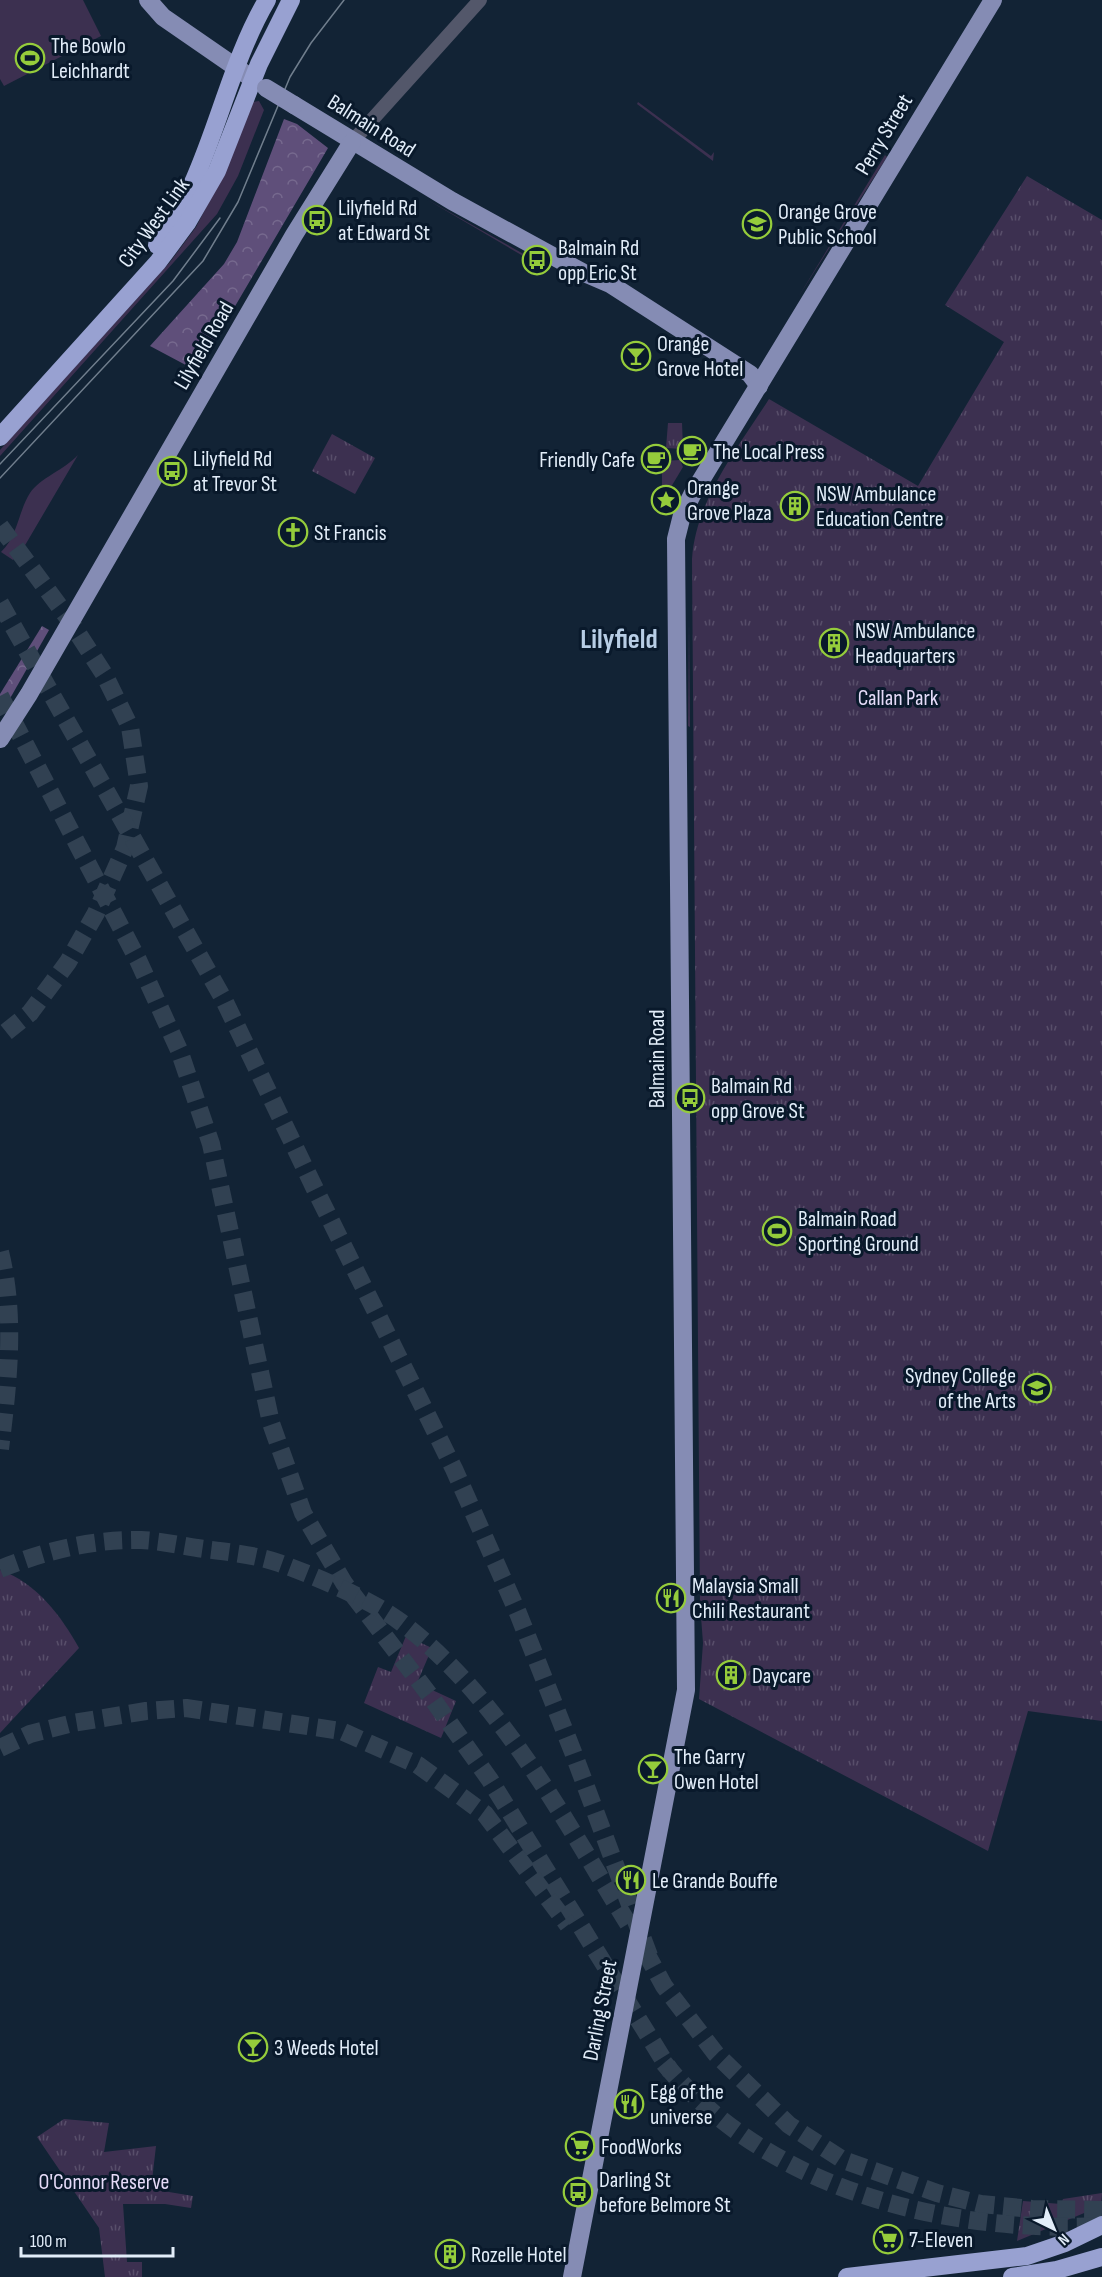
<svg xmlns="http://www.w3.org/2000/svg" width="1102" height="2277" font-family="'Sofia Sans Condensed',sans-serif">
  <defs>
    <pattern id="forest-crowns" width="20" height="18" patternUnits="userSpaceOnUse" patternTransform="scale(1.5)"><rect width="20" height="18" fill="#5f4f7a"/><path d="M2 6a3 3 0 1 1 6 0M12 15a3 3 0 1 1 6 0" fill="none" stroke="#76698e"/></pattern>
    <pattern id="park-tufts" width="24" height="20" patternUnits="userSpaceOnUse" patternTransform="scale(1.5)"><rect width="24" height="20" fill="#3c3050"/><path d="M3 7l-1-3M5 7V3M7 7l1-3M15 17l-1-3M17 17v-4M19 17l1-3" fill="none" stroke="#584e6a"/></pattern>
  </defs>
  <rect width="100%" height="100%" fill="#122335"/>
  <!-- grass -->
  <g fill="#3c3050">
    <polygon points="0,0 83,0 101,36 4,86 0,79"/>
    <polygon points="259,101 264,110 238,176 217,214 0,456 0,450 170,262 196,227 229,163 252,102"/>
    <polygon points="638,102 711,156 714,152 713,161 637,104"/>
    <polygon points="885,155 887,157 797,299"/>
    <polygon points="426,199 536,261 535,263"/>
    <path d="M78,455l-54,92 -11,13 -12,-8c17,-16 17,-40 29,-59 10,-15 34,-23 48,-38z"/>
    <polygon points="680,460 683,467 671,487 662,488 662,461"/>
    <polygon points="689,617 690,727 688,726"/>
  </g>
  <!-- forest -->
  <g fill="url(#forest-crowns)">
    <polygon points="284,119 297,124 328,148 197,371 150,346 224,264 237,242"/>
    <polygon points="42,626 49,630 0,716 0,694"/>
  </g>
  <!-- park -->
  <g fill="url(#park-tufts)">
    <path d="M1027,176l75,44v1501l-74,-10 -40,140 -289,-152 4,-56 -3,-40 -8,-1044c4,-60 46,-111 77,-160l149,87 86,-144 -59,-37z"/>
    <polygon points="668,423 682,423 683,449 666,448"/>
    <polygon points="332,434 375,458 355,494 312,471"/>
    <path d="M0,1570c37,13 61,46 79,78l-79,85z"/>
    <polygon points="406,1636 432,1648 417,1683 456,1701 441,1738 364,1703 378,1667 391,1672"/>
    <polygon points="64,2119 109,2123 104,2152 156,2146 151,2189 193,2196 191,2208 165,2204 123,2204 127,2262 142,2262 142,2277 105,2277 99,2228 37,2137"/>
    <polygon points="1102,2193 1101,2206 1017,2241 1023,2201 1061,2204 1063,2199"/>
  </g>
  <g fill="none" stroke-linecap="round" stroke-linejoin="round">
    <!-- highway-tunnel -->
    <g stroke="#314152" stroke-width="18" stroke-dasharray="18 9" stroke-linecap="butt">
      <polyline points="0,526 68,618 104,674 130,727 139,786 125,848 96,913 68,962 30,1013 0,1037"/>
      <polyline points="0,603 224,1000 315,1189 454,1469 518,1613 573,1752 651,1961"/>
      <polyline points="0,696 138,960 179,1050 211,1144 271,1423 303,1513 344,1583 431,1697 490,1780 671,2072"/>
      <path d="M0,1252c16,65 8,132 0,197"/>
      <path d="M0,1569c45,-18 92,-30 141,-29 21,1 42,6 63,9 24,3 52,6 75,14 36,13 93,37 123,60 100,76 162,197 227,302"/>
      <polyline points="0,1748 30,1734 73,1723 146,1711 186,1708 341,1731 418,1765 485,1814 568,1925"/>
      <polyline points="645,1951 664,1986 716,2054 789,2125 843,2160 937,2193 981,2204 1032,2209 1102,2210"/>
      <path d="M664,2063c104,127 280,170 436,163"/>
    </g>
    <!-- minor -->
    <polyline stroke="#53576a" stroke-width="14" points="352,142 480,0"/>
    <!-- major -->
    <g stroke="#858cb4" stroke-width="18">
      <polyline points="148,0 163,17 247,75"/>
      <polyline points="294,105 452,201 582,272 610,284 750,374 759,386"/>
      <polyline points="0,739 29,694 294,235 352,142"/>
      <polyline points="572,2277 686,1690 676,539 682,515 692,495 993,0"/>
    </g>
    <!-- highway -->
    <g stroke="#98a1d1" stroke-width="18">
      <path d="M157,245c55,-73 65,-168 110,-245"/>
      <polyline points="0,437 158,262 187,223 217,171 259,64 291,0"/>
      <polyline points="847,2277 1027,2256 1065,2243 1102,2225"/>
      <polyline points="1012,2277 1057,2270 1102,2257"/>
    </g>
    <!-- tram -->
    <g stroke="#707e8d" stroke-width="1.5">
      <polyline points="0,464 173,281 220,218"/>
      <polyline points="0,478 203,261 238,202 290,77 311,43 344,0"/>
    </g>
    <!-- major-bridge -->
    <polyline stroke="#858cb4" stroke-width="18" points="266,88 294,105"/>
  </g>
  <!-- icons -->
  <defs>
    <g id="stadium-ring" transform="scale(1.5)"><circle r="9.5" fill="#09192b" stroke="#95cc3b" stroke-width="1.5"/><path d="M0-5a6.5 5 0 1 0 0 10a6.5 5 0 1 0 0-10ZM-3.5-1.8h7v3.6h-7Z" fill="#95cc3b"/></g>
    <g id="bus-ring" transform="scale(1.5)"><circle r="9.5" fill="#09192b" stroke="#95cc3b" stroke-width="1.5"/><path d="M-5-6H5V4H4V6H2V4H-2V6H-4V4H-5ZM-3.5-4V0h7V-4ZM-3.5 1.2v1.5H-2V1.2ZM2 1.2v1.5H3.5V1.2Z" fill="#95cc3b"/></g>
    <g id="school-ring" transform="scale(1.5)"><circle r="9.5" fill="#09192b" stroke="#95cc3b" stroke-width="1.5"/><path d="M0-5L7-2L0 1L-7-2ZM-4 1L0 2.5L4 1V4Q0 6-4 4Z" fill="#95cc3b"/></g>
    <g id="bar-ring" transform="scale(1.5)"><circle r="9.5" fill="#09192b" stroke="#95cc3b" stroke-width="1.5"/><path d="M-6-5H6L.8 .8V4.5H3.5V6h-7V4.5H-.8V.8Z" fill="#95cc3b"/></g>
    <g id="cafe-ring" transform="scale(1.5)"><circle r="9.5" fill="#09192b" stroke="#95cc3b" stroke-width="1.5"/><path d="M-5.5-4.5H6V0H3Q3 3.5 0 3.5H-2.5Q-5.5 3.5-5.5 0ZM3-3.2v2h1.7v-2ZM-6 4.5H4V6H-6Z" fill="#95cc3b"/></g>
    <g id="sight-ring" transform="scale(1.5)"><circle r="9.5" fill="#09192b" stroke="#95cc3b" stroke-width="1.5"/><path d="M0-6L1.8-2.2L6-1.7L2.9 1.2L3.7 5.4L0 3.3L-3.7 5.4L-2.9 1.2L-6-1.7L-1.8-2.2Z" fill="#95cc3b"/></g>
    <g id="building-ring" transform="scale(1.5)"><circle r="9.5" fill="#09192b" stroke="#95cc3b" stroke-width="1.5"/><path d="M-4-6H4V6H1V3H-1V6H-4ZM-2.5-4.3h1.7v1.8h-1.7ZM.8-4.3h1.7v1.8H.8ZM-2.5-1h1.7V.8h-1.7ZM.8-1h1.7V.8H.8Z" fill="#95cc3b"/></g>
    <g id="church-ring" transform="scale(1.5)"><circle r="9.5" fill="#09192b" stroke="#95cc3b" stroke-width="1.5"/><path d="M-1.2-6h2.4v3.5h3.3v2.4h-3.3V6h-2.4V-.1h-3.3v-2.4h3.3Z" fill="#95cc3b"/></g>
    <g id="university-ring" transform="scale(1.5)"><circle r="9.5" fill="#09192b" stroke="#95cc3b" stroke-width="1.5"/><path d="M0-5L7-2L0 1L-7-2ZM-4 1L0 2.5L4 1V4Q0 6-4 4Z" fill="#95cc3b"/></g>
    <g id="restaurant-ring" transform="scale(1.5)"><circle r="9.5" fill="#09192b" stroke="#95cc3b" stroke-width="1.5"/><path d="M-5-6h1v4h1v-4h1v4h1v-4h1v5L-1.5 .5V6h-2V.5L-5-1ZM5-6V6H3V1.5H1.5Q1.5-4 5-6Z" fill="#95cc3b"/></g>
    <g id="supermarket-ring" transform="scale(1.5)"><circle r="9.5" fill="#09192b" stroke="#95cc3b" stroke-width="1.5"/><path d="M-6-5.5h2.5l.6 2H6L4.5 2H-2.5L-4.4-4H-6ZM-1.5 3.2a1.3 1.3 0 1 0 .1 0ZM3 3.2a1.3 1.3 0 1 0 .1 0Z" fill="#95cc3b"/></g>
  </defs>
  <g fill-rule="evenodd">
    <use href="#stadium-ring" x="30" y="58"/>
    <use href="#bus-ring" x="317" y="220"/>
    <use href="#school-ring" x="757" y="224"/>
    <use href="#bus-ring" x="537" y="260"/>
    <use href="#bar-ring" x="636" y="356"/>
    <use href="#cafe-ring" x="692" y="451"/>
    <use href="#cafe-ring" x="656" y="459"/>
    <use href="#bus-ring" x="172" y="471"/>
    <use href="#sight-ring" x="666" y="500"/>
    <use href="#building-ring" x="795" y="506"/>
    <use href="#church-ring" x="293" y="532"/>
    <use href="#building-ring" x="834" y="643"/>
    <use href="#bus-ring" x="690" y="1098"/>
    <use href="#stadium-ring" x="777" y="1231"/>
    <use href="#university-ring" x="1037" y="1388"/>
    <use href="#restaurant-ring" x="671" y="1598"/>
    <use href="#building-ring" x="731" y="1675"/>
    <use href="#bar-ring" x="653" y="1769"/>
    <use href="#restaurant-ring" x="631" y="1880"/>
    <use href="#bar-ring" x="253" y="2047"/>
    <use href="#restaurant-ring" x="629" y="2104"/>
    <use href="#supermarket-ring" x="580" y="2146"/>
    <use href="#bus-ring" x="578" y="2192"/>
    <use href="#supermarket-ring" x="888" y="2239"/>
    <use href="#building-ring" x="450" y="2254"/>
  </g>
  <g text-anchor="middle" stroke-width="6" stroke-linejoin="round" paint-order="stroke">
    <!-- poi labels -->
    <g font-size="22" fill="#e2edf9" stroke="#09192b" text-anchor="start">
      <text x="51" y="53">The Bowlo<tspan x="51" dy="25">Leichhardt</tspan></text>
      <text x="338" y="215">Lilyfield Rd<tspan x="338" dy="25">at Edward St</tspan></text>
      <text x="778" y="219">Orange Grove<tspan x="778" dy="25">Public School</tspan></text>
      <text x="558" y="255">Balmain Rd<tspan x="558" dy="25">opp Eric St</tspan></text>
      <text x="657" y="351">Orange<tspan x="657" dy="25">Grove Hotel</tspan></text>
      <text x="713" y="459">The Local Press</text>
      <text x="193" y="466">Lilyfield Rd<tspan x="193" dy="25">at Trevor St</tspan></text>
      <text x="635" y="467" text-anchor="end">Friendly Cafe</text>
      <text x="687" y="495">Orange<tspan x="687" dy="25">Grove Plaza</tspan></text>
      <text x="816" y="501">NSW Ambulance<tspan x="816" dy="25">Education Centre</tspan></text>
      <text x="314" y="540">St Francis</text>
      <text x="855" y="638">NSW Ambulance<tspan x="855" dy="25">Headquarters</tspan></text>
      <text x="711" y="1093">Balmain Rd<tspan x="711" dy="25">opp Grove St</tspan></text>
      <text x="798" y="1226">Balmain Road<tspan x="798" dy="25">Sporting Ground</tspan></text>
      <text x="1016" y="1383" text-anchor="end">Sydney College<tspan x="1016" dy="25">of the Arts</tspan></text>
      <text x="692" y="1593">Malaysia Small<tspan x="692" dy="25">Chili Restaurant</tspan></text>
      <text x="752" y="1683">Daycare</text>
      <text x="674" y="1764">The Garry<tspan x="674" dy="25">Owen Hotel</tspan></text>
      <text x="652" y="1888">Le Grande Bouffe</text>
      <text x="274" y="2055">3 Weeds Hotel</text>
      <text x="650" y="2099">Egg of the<tspan x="650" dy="25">universe</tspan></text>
      <text x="601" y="2154">FoodWorks</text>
      <text x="599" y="2187">Darling St<tspan x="599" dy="25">before Belmore St</tspan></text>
      <text x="909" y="2247">7-Eleven</text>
      <text x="471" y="2262">Rozelle Hotel</text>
    </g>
    <!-- street labels -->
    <g font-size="22" fill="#e2edf9" stroke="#09192b">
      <text transform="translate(372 125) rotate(32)" y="8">Balmain Road</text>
      <text transform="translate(883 134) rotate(-59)" y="8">Perry Street</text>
      <text transform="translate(153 222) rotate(-54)" y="8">City West Link</text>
      <text transform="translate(203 345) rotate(-60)" y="8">Lilyfield Road</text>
      <text transform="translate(656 1059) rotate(-90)" y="8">Balmain Road</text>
      <text transform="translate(599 2010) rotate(-79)" y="8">Darling Street</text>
    </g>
    <!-- park labels -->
    <g font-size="22" fill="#e5dbf8" stroke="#09192b">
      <text x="898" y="705">Callan Park</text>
      <text x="104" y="2189">O'Connor Reserve</text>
    </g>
    <!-- district labels -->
    <g font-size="28" font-weight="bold" fill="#b7cde5" stroke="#09192b">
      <text x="619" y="648">Lilyfield</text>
    </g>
  </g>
  <!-- north arrow -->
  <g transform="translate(1054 2229) rotate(137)" stroke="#09192b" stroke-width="4.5" paint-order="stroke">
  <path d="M0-4.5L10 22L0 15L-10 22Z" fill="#e2edf9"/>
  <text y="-9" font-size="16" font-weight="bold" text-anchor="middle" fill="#e2edf9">N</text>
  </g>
  <!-- scale -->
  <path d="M21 2247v9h152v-9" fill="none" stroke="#e2edf9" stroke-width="3"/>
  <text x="30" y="2247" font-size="18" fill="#e2edf9" stroke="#09192b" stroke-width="4.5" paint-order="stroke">100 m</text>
</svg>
